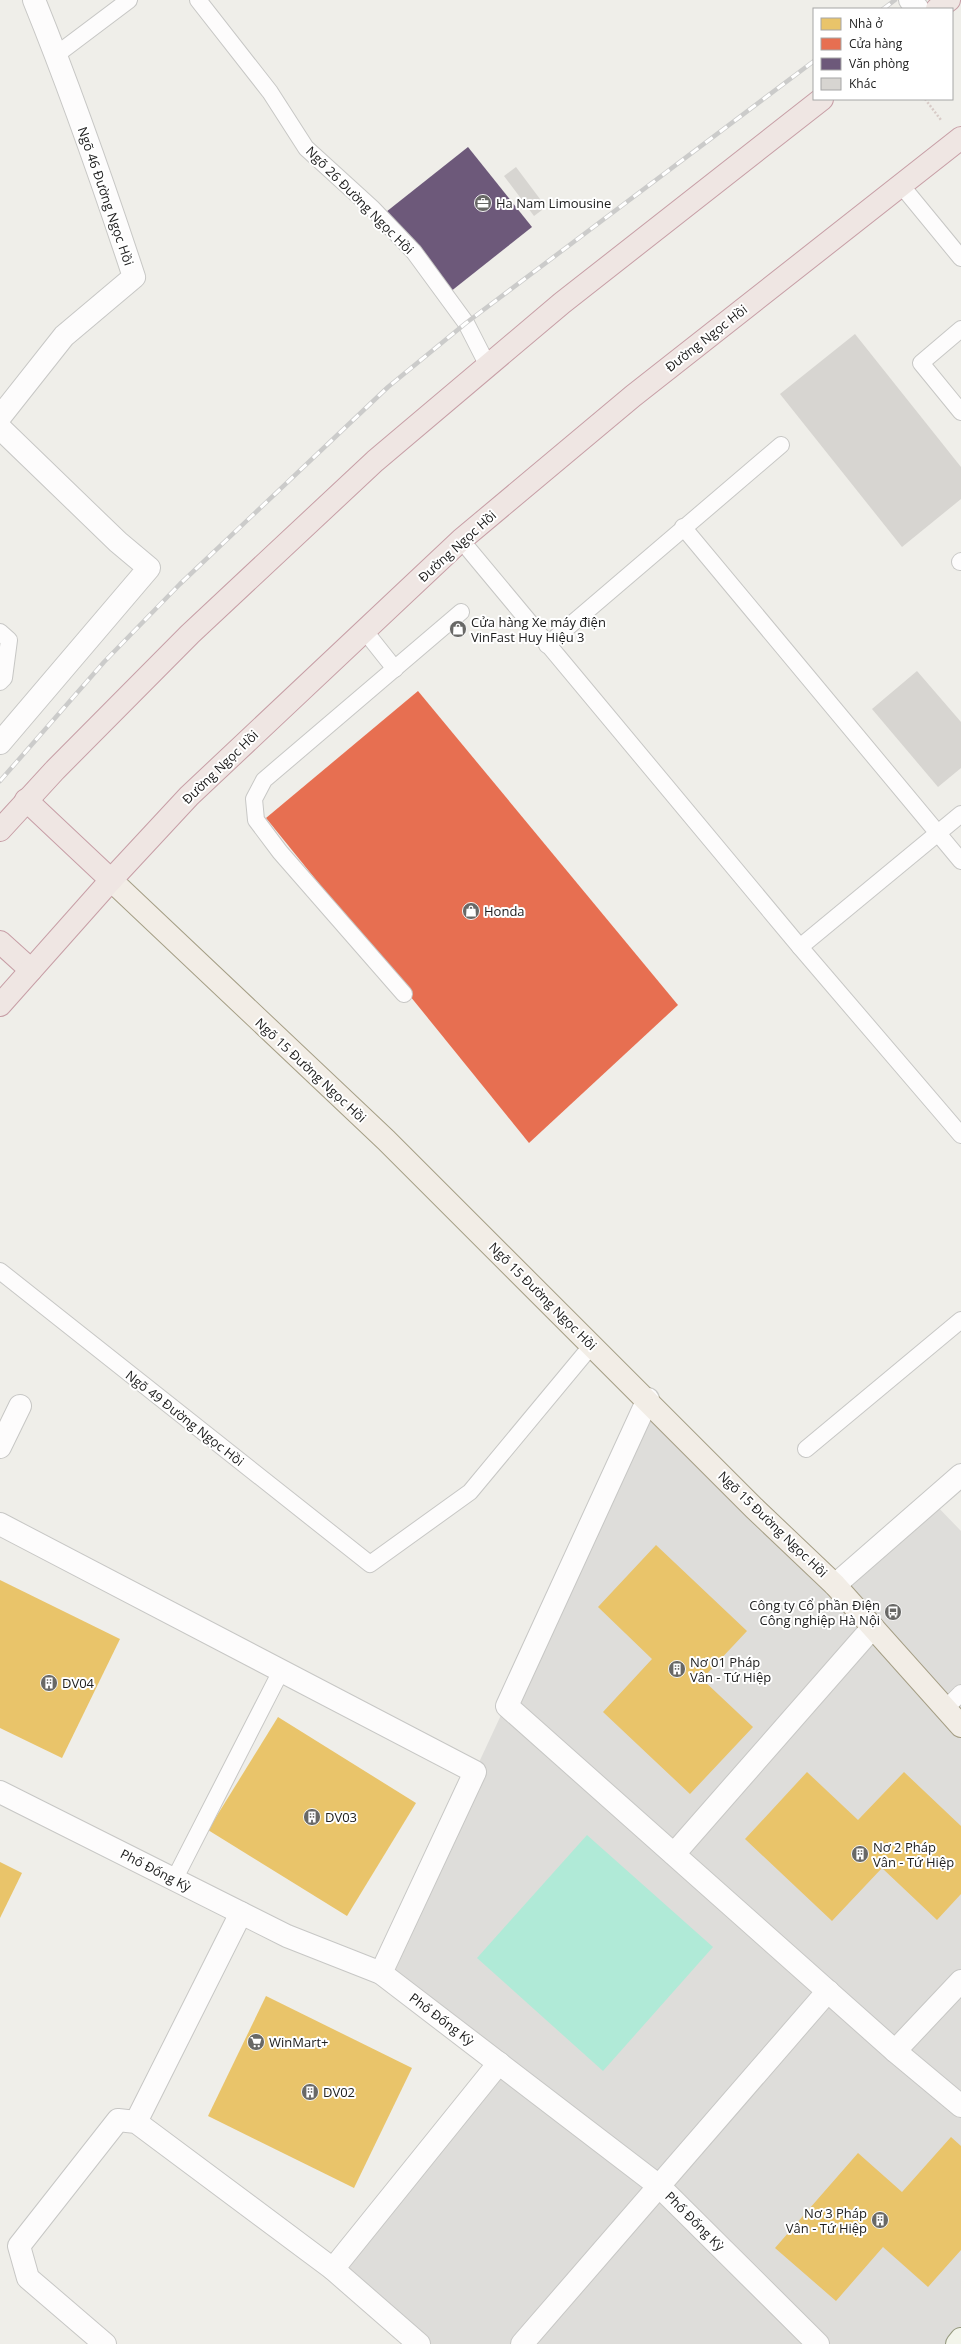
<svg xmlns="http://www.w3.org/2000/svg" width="961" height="2344" font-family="'Open Sans',sans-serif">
  <rect width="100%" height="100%" fill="#efeee9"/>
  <!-- residential -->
  <polygon fill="#deddda" points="648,1399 835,1585 932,1501 961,1531 961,2344 419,2344 333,2269 499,2063 381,1973"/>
  <!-- pitch -->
  <polygon fill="#b0ead7" points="587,1835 713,1947 603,2071 477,1958"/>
  <!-- homes -->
  <g fill="#e9c46a">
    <polygon points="656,1545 747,1631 702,1679 753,1727 690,1794 603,1712 652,1659 598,1607"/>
    <polygon points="0,1580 120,1639 62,1758 0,1728"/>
    <polygon points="278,1717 416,1803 347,1916 208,1830"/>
    <polygon points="807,1772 858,1820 904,1772 961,1826 961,1894 937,1920 882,1868 832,1921 745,1839"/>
    <polygon points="0,1862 22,1873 0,1918"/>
    <polygon points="266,1996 412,2068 354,2188 208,2116"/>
    <polygon points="951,2137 961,2146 961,2250 928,2287 883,2247 836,2301 775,2248 858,2153 902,2192"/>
  </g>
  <!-- shops -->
  <polygon fill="#e76f51" points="418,691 678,1005 529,1143 266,818"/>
  <!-- offices -->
  <polygon fill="#6d597a" points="468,147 532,227 450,292 386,212"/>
  <!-- building -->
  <g fill="#d7d5d1">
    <polygon points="516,167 546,207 534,216 504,176"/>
    <polygon points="855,334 961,467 961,499 902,547 780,394"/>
    <polygon points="917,671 961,722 961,768 938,787 872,709"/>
  </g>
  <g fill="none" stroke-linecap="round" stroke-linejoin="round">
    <!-- service casing -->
    <g stroke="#c7c7c5" stroke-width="18">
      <g id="service">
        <polyline points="198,0 270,92 306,148 373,209 414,252 466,323 488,366"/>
        <polyline points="56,55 129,0"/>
        <polyline points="901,185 961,258"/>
        <polyline points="961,329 921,363 961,412"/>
        <polyline points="683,527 961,861"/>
        <polyline points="461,540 800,947 961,1135"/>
        <polyline points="960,562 961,561"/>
        <polyline points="364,630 395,669"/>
        <polyline points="0,632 9,640 4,678 0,682"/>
        <polyline points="547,645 781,445"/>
        <polyline points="800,947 961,814"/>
        <polyline points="404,994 280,852 256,820 254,799 264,780 461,612"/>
        <polyline points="0,1271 370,1564 470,1492 592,1345"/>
        <polyline points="806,1449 961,1320"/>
        <polyline points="946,1708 961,1693"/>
        <polyline points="174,1880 281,1671"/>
      </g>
    </g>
    <!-- minor casing -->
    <g stroke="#c7c7c5" stroke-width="24">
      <g id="minor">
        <polyline points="910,0 918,9"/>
        <path d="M0,417l64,-81 70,-59c-31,-94 -63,-186 -100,-277"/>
        <polyline points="0,428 118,542 149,568 0,743"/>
        <polyline points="648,1399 507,1706 895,2051 961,2106"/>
        <polyline points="0,1447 20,1406"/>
        <polyline points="0,1524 475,1772 381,1973"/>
        <polyline points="835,1585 961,1475"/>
        <polyline points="674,1854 873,1627"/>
        <polyline points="895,2051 961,1981"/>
        <polyline points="136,2122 241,1913"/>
        <polyline points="333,2269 499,2063"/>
        <polyline points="105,2344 28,2278 19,2246 118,2120 136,2122 333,2269 419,2344"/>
        <polyline points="522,2344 828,1991"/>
      </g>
    </g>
    <!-- tertiary casing -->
    <g stroke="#c7c7c5" stroke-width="24">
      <polyline id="tertiary" points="0,1792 287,1936 381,1973 659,2186 818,2344"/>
    </g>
    <!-- secondary casing -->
    <g stroke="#969a7f" stroke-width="24">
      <polyline id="secondary" points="957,2344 961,2339"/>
    </g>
    <!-- primary casing -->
    <g stroke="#a59e85" stroke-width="24">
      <polyline id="primary" points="111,880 386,1140 754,1508 835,1585 961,1726"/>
    </g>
    <!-- trunk casing -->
    <g stroke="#c79ea6" stroke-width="24">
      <g id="trunk">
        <polyline points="937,9 949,0"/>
        <polyline points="26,800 111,880"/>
        <polyline points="0,830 55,770 190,634 375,461 562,303 822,99"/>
        <polyline points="0,942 31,970"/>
        <polyline points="0,1005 111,880 189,796 461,540 633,396 961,138"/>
      </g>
    </g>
    <!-- path -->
    <polyline stroke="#d8cbc7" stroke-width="2.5" stroke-dasharray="2 2" stroke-linecap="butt" points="925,99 941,120"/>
    <!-- service -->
    <use href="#service" stroke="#fdfcfc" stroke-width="16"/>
    <!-- minor -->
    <use href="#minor" stroke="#fdfcfc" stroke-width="22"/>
    <!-- tertiary -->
    <use href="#tertiary" stroke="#fdfcfc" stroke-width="22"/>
    <!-- secondary -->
    <use href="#secondary" stroke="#f3f5eb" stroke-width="22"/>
    <!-- primary -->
    <use href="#primary" stroke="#f2ede6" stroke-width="22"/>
    <!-- trunk -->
    <use href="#trunk" stroke="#efe6e3" stroke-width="22"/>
    <!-- rail casing -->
    <g stroke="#cbcbca" stroke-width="4.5">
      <g id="rail">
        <polyline points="883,9 895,0"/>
        <polyline points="0,781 104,662 180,584 388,387 466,323 814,61"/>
      </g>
    </g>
    <!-- rail -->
    <use href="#rail" stroke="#fff" stroke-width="3" stroke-dasharray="9" stroke-linecap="butt"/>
  </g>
  <!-- icons -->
  <defs>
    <g id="office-disc" transform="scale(0.9)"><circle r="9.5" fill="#686866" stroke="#fff"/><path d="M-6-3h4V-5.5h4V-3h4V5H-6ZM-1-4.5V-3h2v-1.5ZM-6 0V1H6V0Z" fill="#fff"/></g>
    <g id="shop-disc" transform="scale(0.9)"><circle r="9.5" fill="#686866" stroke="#fff"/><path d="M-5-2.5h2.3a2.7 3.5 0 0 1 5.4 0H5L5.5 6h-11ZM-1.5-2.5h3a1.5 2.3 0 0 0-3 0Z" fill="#fff"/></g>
    <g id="bus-disc" transform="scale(0.9)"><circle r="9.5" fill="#686866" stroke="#fff"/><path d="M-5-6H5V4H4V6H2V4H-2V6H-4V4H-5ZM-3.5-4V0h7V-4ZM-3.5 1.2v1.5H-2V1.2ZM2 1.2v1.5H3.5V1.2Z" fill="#fff"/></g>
    <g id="building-disc" transform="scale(0.9)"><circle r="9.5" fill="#686866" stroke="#fff"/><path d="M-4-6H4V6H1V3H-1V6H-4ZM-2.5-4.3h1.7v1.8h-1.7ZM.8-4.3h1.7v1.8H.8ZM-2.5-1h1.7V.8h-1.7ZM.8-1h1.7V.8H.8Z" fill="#fff"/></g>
    <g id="supermarket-disc" transform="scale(0.9)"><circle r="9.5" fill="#686866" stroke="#fff"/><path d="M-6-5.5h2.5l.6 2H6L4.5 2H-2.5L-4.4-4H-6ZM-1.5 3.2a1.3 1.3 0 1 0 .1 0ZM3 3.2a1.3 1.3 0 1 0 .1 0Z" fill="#fff"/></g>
  </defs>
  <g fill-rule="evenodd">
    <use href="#office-disc" x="483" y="203"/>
    <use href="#shop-disc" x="458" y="629"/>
    <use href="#shop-disc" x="471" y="911"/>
    <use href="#bus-disc" x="893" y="1612"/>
    <use href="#building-disc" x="677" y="1669"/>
    <use href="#building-disc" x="49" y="1683"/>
    <use href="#building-disc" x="312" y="1817"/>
    <use href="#building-disc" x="860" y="1854"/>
    <use href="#supermarket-disc" x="256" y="2042"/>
    <use href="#building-disc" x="310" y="2092"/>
    <use href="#building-disc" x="880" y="2220"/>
  </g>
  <g text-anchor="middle" stroke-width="4" stroke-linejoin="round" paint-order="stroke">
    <!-- street labels -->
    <g font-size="13" fill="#202020" stroke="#fff">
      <text transform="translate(106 196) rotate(71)" y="5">Ngõ 46 Đường Ngọc Hồi</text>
      <text transform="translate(360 200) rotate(45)" y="5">Ngõ 26 Đường Ngọc Hồi</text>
      <text transform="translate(706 338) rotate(-38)" y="5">Đường Ngọc Hồi</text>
      <text transform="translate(457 546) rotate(-42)" y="5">Đường Ngọc Hồi</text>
      <text transform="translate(220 767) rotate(-44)" y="5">Đường Ngọc Hồi</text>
      <text transform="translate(311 1070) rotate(43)" y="5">Ngõ 15 Đường Ngọc Hồi</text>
      <text transform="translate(543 1296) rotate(45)" y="5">Ngõ 15 Đường Ngọc Hồi</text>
      <text transform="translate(185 1418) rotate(38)" y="5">Ngõ 49 Đường Ngọc Hồi</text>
      <text transform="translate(773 1524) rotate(44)" y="5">Ngõ 15 Đường Ngọc Hồi</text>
      <text transform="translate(156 1870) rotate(27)" y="5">Phố Đống Kỳ</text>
      <text transform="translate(442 2019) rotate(37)" y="5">Phố Đống Kỳ</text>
      <text transform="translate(695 2221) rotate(45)" y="5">Phố Đống Kỳ</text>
    </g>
    <!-- poi labels -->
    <g font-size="13" fill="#202020" stroke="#fff" text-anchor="start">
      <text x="496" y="208">Ha Nam Limousine</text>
      <text x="471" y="627">Cửa hàng Xe máy điện<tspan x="471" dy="15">VinFast Huy Hiệu 3</tspan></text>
      <text x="484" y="916">Honda</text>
      <text x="880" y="1610" text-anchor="end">Công ty Cổ phần Điện<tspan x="880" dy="15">Công nghiệp Hà Nội</tspan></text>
      <text x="690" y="1667">Nơ 01 Pháp<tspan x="690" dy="15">Vân - Tứ Hiệp</tspan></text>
      <text x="62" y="1688">DV04</text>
      <text x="325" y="1822">DV03</text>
      <text x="873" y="1852">Nơ 2 Pháp<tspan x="873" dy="15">Vân - Tứ Hiệp</tspan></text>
      <text x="269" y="2047">WinMart+</text>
      <text x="323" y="2097">DV02</text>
      <text x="867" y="2218" text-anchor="end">Nơ 3 Pháp<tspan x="867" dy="15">Vân - Tứ Hiệp</tspan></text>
    </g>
  </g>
  <!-- legend -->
  <rect x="813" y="8" width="140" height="92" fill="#ffffff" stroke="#a6a6a6"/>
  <rect x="821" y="18" width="20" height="12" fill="#e9c46a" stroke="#a6a6a6"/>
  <text x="849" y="28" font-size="12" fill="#202020">Nhà ở</text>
  <rect x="821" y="38" width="20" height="12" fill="#e76f51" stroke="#a6a6a6"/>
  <text x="849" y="48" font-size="12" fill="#202020">Cửa hàng</text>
  <rect x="821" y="58" width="20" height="12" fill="#6d597a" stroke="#a6a6a6"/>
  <text x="849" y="68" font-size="12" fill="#202020">Văn phòng</text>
  <rect x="821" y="78" width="20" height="12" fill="#d7d5d1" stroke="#a6a6a6"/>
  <text x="849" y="88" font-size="12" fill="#202020">Khác</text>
</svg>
